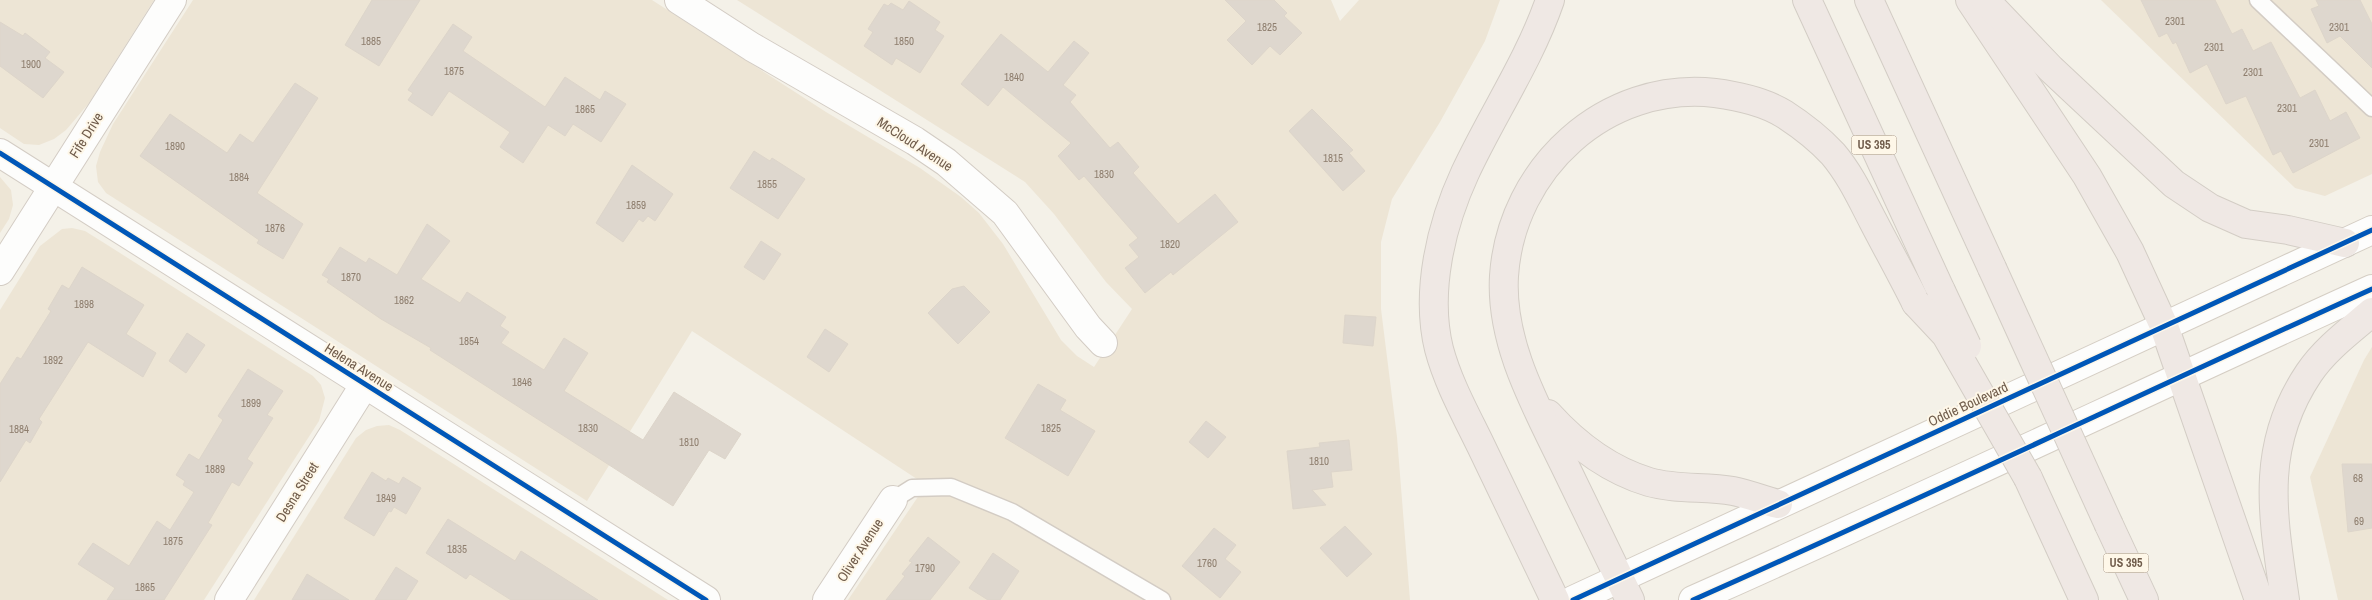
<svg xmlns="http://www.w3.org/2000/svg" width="2372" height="600" font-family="'Archivo Narrow',sans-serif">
  <rect width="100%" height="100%" fill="#f4f1e8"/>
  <!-- residential -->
  <g fill="#ede5d5">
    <polygon points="0,0 154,0 89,103 66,130 54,139 39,145 24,144 0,128"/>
    <polygon points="193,0 652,0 826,112 920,168 961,197 979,213 1003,244 1061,340 1077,356 1094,367 1132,309 1106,282 1054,214 1025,182 737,0 1331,0 1340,21 1359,0 1500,0 1485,41 1440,122 1392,199 1381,242 1381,309 1397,437 1410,600 848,600 926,485 692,331 587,501 106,193 98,182 96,166 100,152 113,124"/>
    <polygon points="2101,0 2372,0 2372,174 2325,196 2295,188"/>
    <polygon points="0,177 11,190 13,205 9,219 0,233"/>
    <polygon points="72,228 85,231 109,246 313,376 321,385 325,398 319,421 204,600 0,600 0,310 40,246 62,229"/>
    <polygon points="2372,347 2372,600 2338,600 2310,477 2364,360"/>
    <polygon points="389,425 400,430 668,600 254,600 356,438 366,430 377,426"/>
  </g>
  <!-- building -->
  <g fill="#ded7ce" stroke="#ddd5ca">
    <polygon points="372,0 420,0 379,66 345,45"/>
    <polygon points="1225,0 1274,0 1287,13 1284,16 1302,33 1280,55 1270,46 1252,65 1227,40 1246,21"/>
    <polygon points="2141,0 2215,0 2232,34 2242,29 2253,51 2271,42 2300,98 2315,90 2330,121 2346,112 2360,138 2293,173 2281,151 2273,155 2246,96 2226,104 2207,64 2190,73 2176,42 2173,44 2167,33 2159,37"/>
    <polygon points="2316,0 2360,0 2372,24 2372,68 2340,36 2327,43 2311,9 2319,6"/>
    <polygon points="909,1 940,22 935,30 944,36 920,73 896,58 892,65 864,46 873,32 868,29 884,4 888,6 891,3 903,10"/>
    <polygon points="0,22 23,36 25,33 50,52 45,58 64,72 43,98 0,66"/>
    <polygon points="453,24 472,37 463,51 545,107 565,77 600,100 605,91 626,104 601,142 573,124 565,136 548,125 523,163 500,147 510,132 449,91 432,116 408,100 413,93 408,90"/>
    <polygon points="1001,34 1048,72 1074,41 1089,53 1063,85 1076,95 1070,102 1110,148 1118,142 1139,167 1133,173 1178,224 1215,194 1238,222 1173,275 1171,272 1145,293 1125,268 1139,257 1129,245 1138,238 1084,176 1079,180 1058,156 1071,143 1003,87 988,106 961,84"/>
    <polygon points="295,83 318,98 257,193 303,224 283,259 257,243 259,240 140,156 170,114 227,153 240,134 253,143"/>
    <polygon points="1312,109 1353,150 1349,153 1365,171 1343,191 1289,131"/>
    <polygon points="754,151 770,161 772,158 805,179 778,219 730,188"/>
    <polygon points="632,165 673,194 655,221 648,216 643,222 639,219 623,242 596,223"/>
    <polygon points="427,224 450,241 421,279 460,303 467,292 506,317 500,326 509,332 501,343 544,370 564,338 588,353 564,391 643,440 674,392 741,434 725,459 709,450 673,506 430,350 431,348 381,319 327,282 329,279 322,275 340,247 366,263 369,258 397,275"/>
    <polygon points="761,241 781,254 764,280 744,267"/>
    <polygon points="82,267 144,305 126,334 156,353 143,377 88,342 39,419 42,422 30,443 26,440 0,482 0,384 17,357 21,359 51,311 48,309 62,285 69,289"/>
    <polygon points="964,286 990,312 958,344 928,313 952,289"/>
    <polygon points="1345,315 1376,317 1373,346 1343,343"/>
    <polygon points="825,329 848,344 829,372 807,357"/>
    <polygon points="187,333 205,345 186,373 169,361"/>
    <polygon points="248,369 283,391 267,415 273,418 247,459 253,463 239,486 232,482 208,523 212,525 164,600 107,600 115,588 78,564 93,543 129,566 157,521 170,530 194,492 183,485 185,481 176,475 189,454 199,460 223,420 218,416"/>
    <polygon points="1038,384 1066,400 1060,410 1095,431 1068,476 1005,438"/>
    <polygon points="1206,421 1226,437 1208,458 1189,442"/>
    <polygon points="1349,440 1352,470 1331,472 1333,487 1312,490 1326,505 1293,509 1287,451 1320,447 1319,443"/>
    <polygon points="2342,464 2372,464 2372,528 2348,532"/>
    <polygon points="372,472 386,481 388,478 399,484 403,477 421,488 406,514 394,507 391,512 389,511 374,536 344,518"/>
    <polygon points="448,519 515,561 521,551 598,600 511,600 470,574 466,579 426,553"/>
    <polygon points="1345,526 1372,554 1347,577 1320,548"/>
    <polygon points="1214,528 1236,545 1225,559 1241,572 1220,598 1182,566"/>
    <polygon points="928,537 960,562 930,600 886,600 905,576 902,574 912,562 909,561"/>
    <polygon points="993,553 1019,571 1000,600 988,600 969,588"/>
    <polygon points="396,567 418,581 406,600 375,600"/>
    <polygon points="307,574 349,600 292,600"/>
  </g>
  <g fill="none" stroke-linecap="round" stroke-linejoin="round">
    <!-- service casing -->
    <g stroke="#d3ccc4" stroke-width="19">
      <g id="service">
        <polyline points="2258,0 2372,108"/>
        <polyline points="893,500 912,488 951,487 1012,512 1162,600"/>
      </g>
    </g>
    <!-- minor casing -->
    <g stroke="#d3ccc4" stroke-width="30">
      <g id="minor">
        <polyline points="679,0 752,47 915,141 946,162 1005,213 1088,327 1103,343"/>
        <polyline points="0,153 706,600"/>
        <polyline points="0,271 172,0"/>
        <polyline points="229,600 365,384"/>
        <polyline points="827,600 893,500"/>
      </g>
    </g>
    <!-- secondary casing -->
    <g stroke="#d5cec4" stroke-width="30">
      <g id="secondary">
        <polyline points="1573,600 2372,230"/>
        <path d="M1693,600c228,-101 452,-208 679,-311"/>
      </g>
    </g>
    <!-- motorway casing -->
    <g stroke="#d3cdc5" stroke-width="30">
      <g id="motorway">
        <path d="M1550,0c-21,61 -58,115 -85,173 -24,52 -40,119 -26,176 9,34 27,66 42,97 25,52 50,103 74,154"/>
        <polyline points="1807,0 1941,291"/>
        <polyline points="1869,0 1992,268"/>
        <polyline points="1970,0 2087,176 2130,252 2164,326 2259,600"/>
        <polyline points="1985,0 2051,69 2174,184 2210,208 2246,224 2288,230 2345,243"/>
        <path d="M1548,414c28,31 61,56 101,68 28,8 56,4 84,9 15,3 30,9 45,13"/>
        <polyline points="2028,478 2084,600"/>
        <polyline points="2109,525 2144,600"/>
        <path d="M1630,600c-22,-46 -44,-91 -66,-136 -28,-58 -64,-121 -60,-188 7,-108 102,-195 211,-183 23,3 48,8 69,21 17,11 35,25 49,40 17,20 28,44 40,67 14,27 29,54 43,82"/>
        <path d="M2285,600c-12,-83 -26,-153 24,-227 16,-24 42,-43 63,-61"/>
      </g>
    </g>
    <!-- service -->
    <use href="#service" stroke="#fdfdfc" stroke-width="16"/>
    <!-- minor -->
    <use href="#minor" stroke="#fdfdfc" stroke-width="28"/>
    <!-- secondary -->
    <use href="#secondary" stroke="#fdfdfc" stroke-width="28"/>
    <!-- motorway -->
    <use href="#motorway" stroke="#efe8e4" stroke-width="28"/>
    <!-- motorway-bridge casing -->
    <g stroke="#d3cdc5" stroke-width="30" stroke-linecap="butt">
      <g id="motorway-bridge">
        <polyline points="1992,268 2109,525"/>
        <polyline points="1941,291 1967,346"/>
        <polyline points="1916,303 1946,335 2028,478"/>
      </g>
    </g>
    <!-- motorway-bridge -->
    <use href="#motorway-bridge" stroke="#efe8e4" stroke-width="28"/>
    <!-- cycleway casing -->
    <g stroke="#fef7e8" stroke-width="8">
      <g id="cycleway">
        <polyline points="0,153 706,600"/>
        <polyline points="1573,600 2372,230"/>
        <path d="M1693,600c228,-101 452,-208 679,-311"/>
      </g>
    </g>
    <!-- cycleway -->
    <use href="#cycleway" stroke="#0057b8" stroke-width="5"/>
  </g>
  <g text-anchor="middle" stroke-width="4" stroke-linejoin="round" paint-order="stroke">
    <!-- number labels -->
    <g font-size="11" fill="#8e7e6e">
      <text x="2175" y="25">2301</text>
      <text x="1267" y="31">1825</text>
      <text x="2339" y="31">2301</text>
      <text x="371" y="45">1885</text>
      <text x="904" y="45">1850</text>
      <text x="2214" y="51">2301</text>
      <text x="31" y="68">1900</text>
      <text x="454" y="75">1875</text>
      <text x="2253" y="76">2301</text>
      <text x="1014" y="81">1840</text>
      <text x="2287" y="112">2301</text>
      <text x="585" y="113">1865</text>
      <text x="2319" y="147">2301</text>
      <text x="175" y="150">1890</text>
      <text x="1333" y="162">1815</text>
      <text x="1104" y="178">1830</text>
      <text x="239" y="181">1884</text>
      <text x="767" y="188">1855</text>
      <text x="636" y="209">1859</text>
      <text x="275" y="232">1876</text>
      <text x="1170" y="248">1820</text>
      <text x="351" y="281">1870</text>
      <text x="404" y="304">1862</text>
      <text x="84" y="308">1898</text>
      <text x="469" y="345">1854</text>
      <text x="53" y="364">1892</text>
      <text x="522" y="386">1846</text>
      <text x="251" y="407">1899</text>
      <text x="588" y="432">1830</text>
      <text x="1051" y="432">1825</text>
      <text x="19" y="433">1884</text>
      <text x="689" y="446">1810</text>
      <text x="1319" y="465">1810</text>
      <text x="215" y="473">1889</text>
      <text x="2358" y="482">68</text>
      <text x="386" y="502">1849</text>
      <text x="2359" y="525">69</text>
      <text x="173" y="545">1875</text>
      <text x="457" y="553">1835</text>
      <text x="1207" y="567">1760</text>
      <text x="925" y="572">1790</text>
      <text x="145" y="591">1865</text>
    </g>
    <!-- shield labels -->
    <g fill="#fef7e8" stroke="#9b8a7a" stroke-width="1">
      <rect x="1851.5" y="135.5" width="45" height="19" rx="4"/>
      <rect x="2103.5" y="553.5" width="45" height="19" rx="4"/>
    </g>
    <g font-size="12" font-weight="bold" fill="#705c4b">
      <text x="1874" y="149">US 395</text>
      <text x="2126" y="567">US 395</text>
    </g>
    <!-- street labels -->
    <g font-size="14" fill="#705c4b" stroke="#fef7e8">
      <text transform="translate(86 135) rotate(-58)" y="5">Fife Drive</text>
      <text transform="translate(915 144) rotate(33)" y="5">McCloud Avenue</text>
      <text transform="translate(359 367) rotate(32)" y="5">Helena Avenue</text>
      <text transform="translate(1968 404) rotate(-25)" y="5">Oddie Boulevard</text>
      <text transform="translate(297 492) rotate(-58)" y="5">Desna Street</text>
      <text transform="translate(860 550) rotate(-57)" y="5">Oliver Avenue</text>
    </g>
  </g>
</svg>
